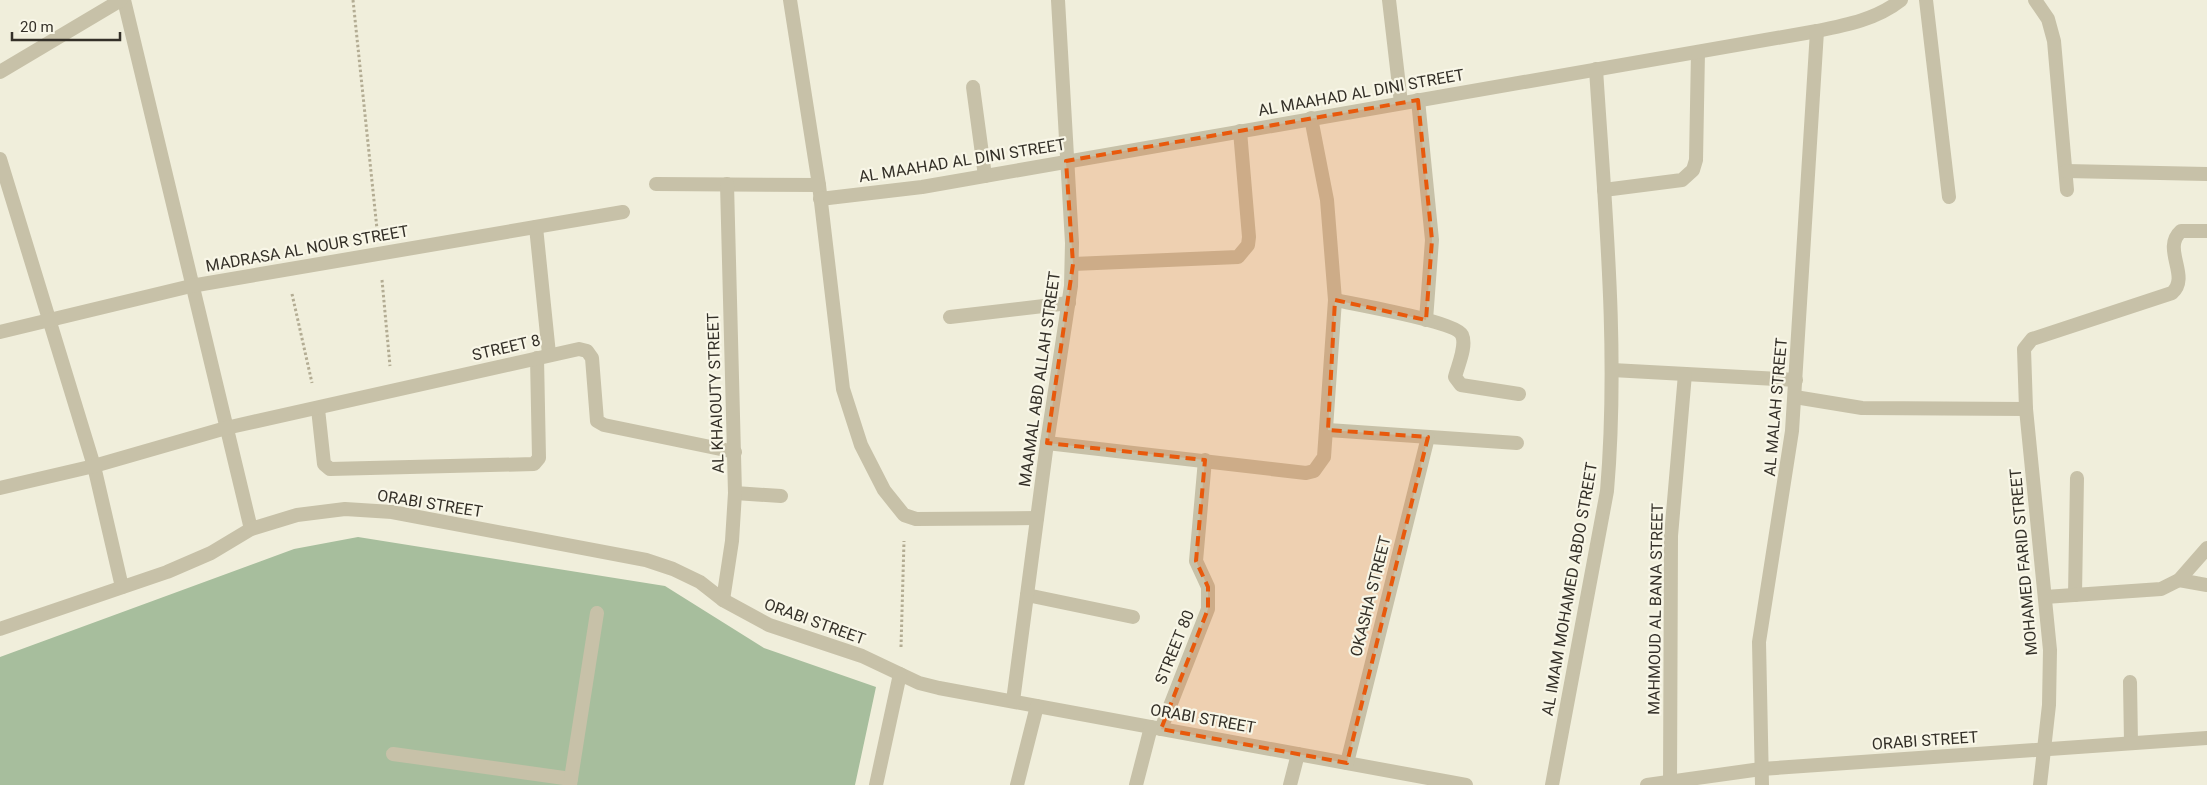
<svg xmlns="http://www.w3.org/2000/svg" width="2207" height="785" font-family="Roboto,sans-serif">
  <rect width="100%" height="100%" fill="#f0eedb"/>
  <!-- green -->
  <polygon fill="#a7be9d" points="358,537 665,586 764,648 876,687 855,785 0,785 0,657 294,549"/>
  <g fill="none" stroke-linecap="round" stroke-linejoin="round">
    <!-- path -->
    <g stroke="#b3ac93" stroke-width="3" stroke-dasharray="2.5 2.5" stroke-linecap="butt">
      <polyline points="353,0 377,229"/>
      <polyline points="382,280 390,366"/>
      <polyline points="292,294 312,383"/>
      <polyline points="901,647 904,541"/>
    </g>
    <!-- service -->
    <polyline stroke="#c7c1a8" stroke-width="14" points="2075,595 2077,478"/>
    <!-- minor -->
    <g stroke="#c7c1a8" stroke-width="14">
      <polyline points="124,0 251,529"/>
      <polyline points="790,0 819,185 843,389 861,445 884,490 904,515 916,519 1037,518"/>
      <polyline points="1389,0 1401,103"/>
      <polyline points="1926,0 1949,197"/>
      <polyline points="2035,0 2048,19 2054,41 2067,190"/>
      <polyline points="0,72 121,0"/>
      <polyline points="973,87 985,176"/>
      <polyline points="1418,100 1432,240 1426,320"/>
      <polyline points="0,159 94,466 122,587"/>
      <polyline points="2066,171 2207,174"/>
      <polyline points="656,184 819,185"/>
      <polyline points="1604,190 1682,180 1693,170 1696,160 1698,52"/>
      <path d="M820,199l102,-12 895,-156c30,-6 60,-12 84,-31"/>
      <polyline points="536,227 549,354"/>
      <polyline points="1073,264 1238,257 1248,245 1249,237 1240,131"/>
      <path d="M1335,300c19,4 121,22 127,35 5,11 -4,30 -7,42l6,8 58,9"/>
      <polyline points="950,317 1069,303"/>
      <polyline points="0,332 191,286 623,212"/>
      <polyline points="1612,370 1796,380"/>
      <polyline points="1795,397 1862,408 2026,409"/>
      <polyline points="318,409 324,464 330,469 534,464 539,458 537,358"/>
      <polyline points="1328,430 1517,443"/>
      <polyline points="1047,443 1306,473 1314,471 1324,457 1335,300 1327,200 1311,118"/>
      <polyline points="0,488 94,466 226,428 579,349 587,351 592,358 597,421 604,425 735,452"/>
      <polyline points="735,493 781,496"/>
      <polyline points="2179,580 2207,585"/>
      <polyline points="1027,595 1133,617"/>
      <polyline points="2045,597 2161,589 2179,580 2207,548"/>
      <polyline points="723,600 732,541 735,493 727,184"/>
      <polyline points="0,629 167,572 211,553 251,529 297,515 345,509 392,512 646,560 673,569 700,582 723,600 769,625 862,656 919,683 939,688 1466,785"/>
      <polyline points="2130,682 2131,743"/>
      <polyline points="1013,701 1047,443 1071,286 1072,243 1058,0"/>
      <polyline points="1161,729 1208,609 1208,587 1196,561 1205,460"/>
      <polyline points="393,754 571,779"/>
      <polyline points="1347,763 1428,437"/>
      <polyline points="570,785 597,613"/>
      <polyline points="876,785 900,674"/>
      <polyline points="1017,785 1037,706"/>
      <polyline points="1136,785 1151,727"/>
      <polyline points="1290,785 1298,754"/>
      <path d="M1552,785l55,-294c12,-141 -2,-281 -11,-422"/>
      <polyline points="1647,785 1761,769 2207,738"/>
      <polyline points="1670,785 1671,536 1685,374"/>
      <polyline points="1762,785 1759,642 1792,431 1817,31"/>
      <path d="M2040,785l9,-80 1,-55 -24,-241 -2,-60 8,-10 140,-46c19,-17 -11,-44 9,-62h26"/>
    </g>
  </g>
  <!-- marked area -->
  <path fill="#e8590c" fill-opacity="0.2" stroke="#e8590c" stroke-width="4" stroke-dasharray="10 6" stroke-linejoin="round" d="M1418,100l14,140 -6,80 -91,-20 -7,130 100,7 -81,326 -186,-34 47,-120v-22l-12,-26 9,-101 -158,-17 26,-179 -7,-103z"/>
  <g text-anchor="middle" stroke-width="4.5" stroke-linejoin="round" paint-order="stroke">
    <!-- street labels -->
    <g font-size="16" fill="#343028" stroke="#f8f6e7">
      <text transform="translate(1361 92) rotate(-10)" y="6">AL MAAHAD AL DINI STREET</text>
      <text transform="translate(962 160) rotate(-9)" y="6">AL MAAHAD AL DINI STREET</text>
      <text transform="translate(307 248) rotate(-10)" y="6">MADRASA AL NOUR STREET</text>
      <text transform="translate(506 347) rotate(-13)" y="6">STREET 8</text>
      <text transform="translate(1039 379) rotate(-82)" y="6">MAAMAL ABD ALLAH STREET</text>
      <text transform="translate(715 393) rotate(-92)" y="6">AL KHAIOUTY STREET</text>
      <text transform="translate(1775 407) rotate(-85)" y="6">AL MALAH STREET</text>
      <text transform="translate(430 503) rotate(9)" y="6">ORABI STREET</text>
      <text transform="translate(2023 562) rotate(-95)" y="6">MOHAMED FARID STREET</text>
      <text transform="translate(1569 589) rotate(-80)" y="6">AL IMAM MOHAMED ABDO STREET</text>
      <text transform="translate(1370 596) rotate(-76)" y="6">OKASHA STREET</text>
      <text transform="translate(1655 609) rotate(-89)" y="6">MAHMOUD AL BANA STREET</text>
      <text transform="translate(815 621) rotate(20)" y="6">ORABI STREET</text>
      <text transform="translate(1174 647) rotate(-68)" y="6">STREET 80</text>
      <text transform="translate(1203 718) rotate(10)" y="6">ORABI STREET</text>
      <text transform="translate(1925 740) rotate(-4)" y="6">ORABI STREET</text>
    </g>
  </g>
  <!-- scale -->
  <path d="M12 32v8h108v-8" fill="none" stroke="#343028" stroke-width="2.5"/>
  <text x="20" y="32" font-size="15" fill="#343028" stroke="#f8f6e7" stroke-width="4" paint-order="stroke">20 m</text>
</svg>
